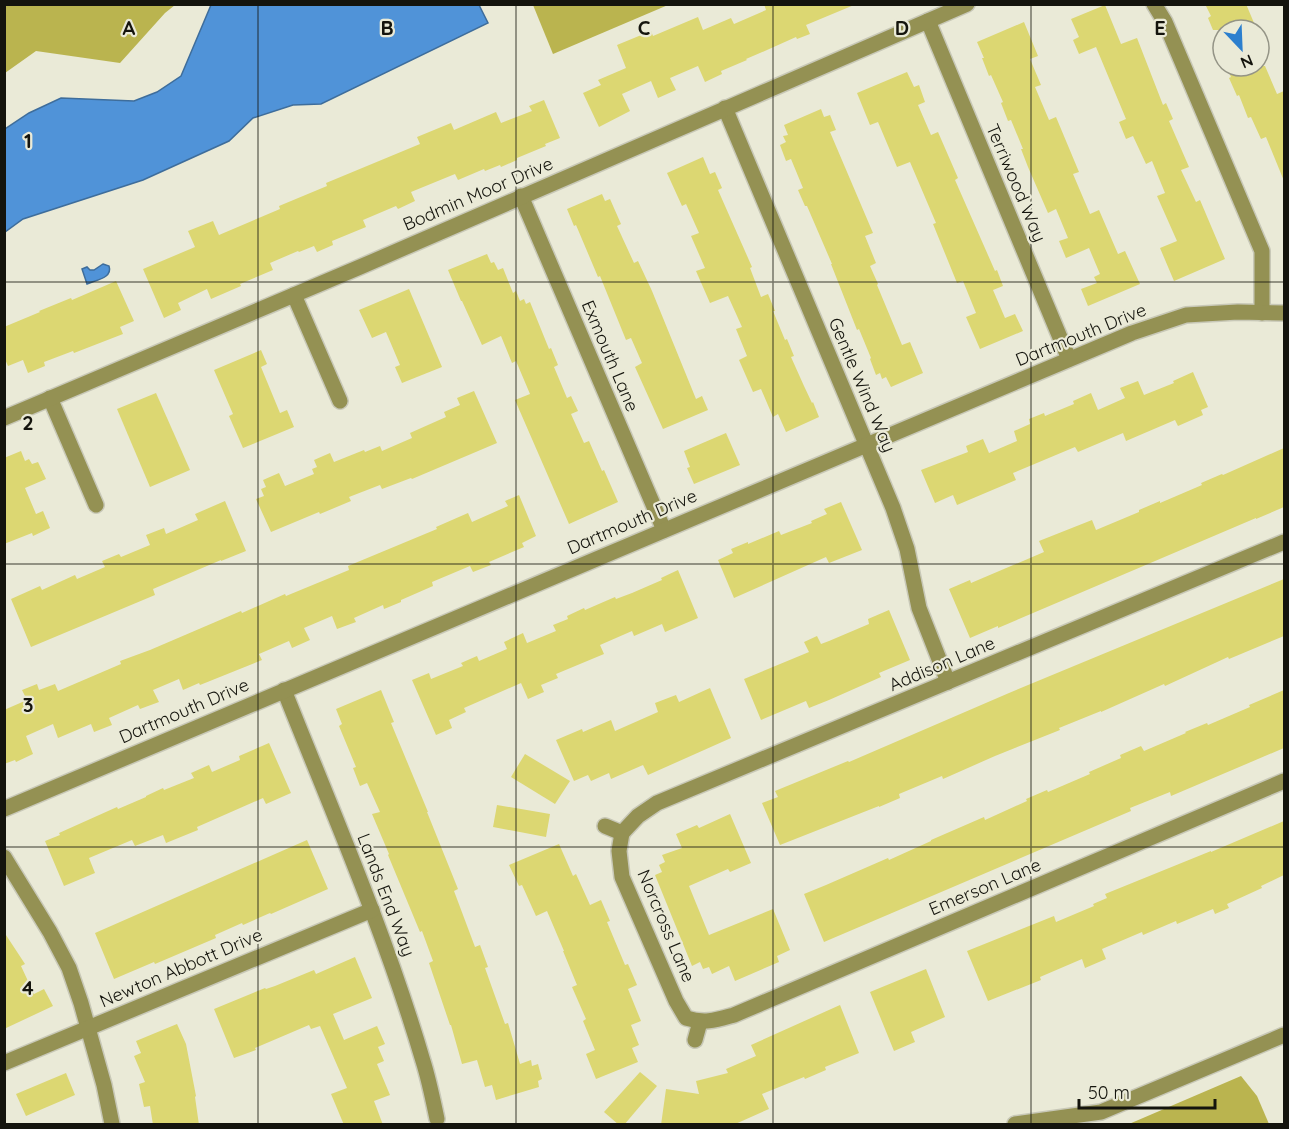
<svg xmlns="http://www.w3.org/2000/svg" width="1289" height="1129" font-family="Quicksand,sans-serif">
  <rect width="100%" height="100%" fill="#eaead7"/>
  <!-- forest -->
  <g fill="#bab44f">
    <polygon points="5,4 174,4 175,5 165,13 120,63 36,51 5,73"/>
    <polygon points="533,5 668,5 553,54"/>
    <polygon points="1241,1076 1257,1096 1269,1124 1129,1124"/>
  </g>
  <!-- water -->
  <g fill="#5093d8" stroke="#3e6d9b" stroke-width="1.5">
    <polygon points="211,5 479,5 488,23 321,104 293,105 253,118 229,141 143,180 23,219 5,232 5,129 29,113 61,98 134,101 157,92 181,76"/>
    <path d="M103,264l6,2c4,12 -13,14 -22,18l-5,-15 5,-2 3,3h4z"/>
  </g>
  <!-- building -->
  <g fill="#dcd772">
    <polygon points="764,4 854,5 806,25 810,34 797,39 796,37 767,50 746,59 747,60 721,71 722,74 705,82 698,66 670,78 676,90 658,98 651,81 622,94 630,111 599,127 583,93 601,85 598,80 626,68 617,45 651,31 653,36 698,17 703,30 731,18 734,24 766,10"/>
    <polygon points="1205,4 1246,4 1257,30 1213,30 1208,18 1211,16"/>
    <polygon points="1105,5 1121,44 1137,38 1163,105 1166,103 1173,119 1169,121 1189,167 1181,170 1196,202 1200,200 1225,259 1174,281 1160,248 1177,241 1157,196 1165,193 1152,161 1146,164 1133,136 1126,139 1119,122 1126,119 1096,47 1079,54 1073,40 1079,37 1071,19"/>
    <polygon points="1024,22 1038,56 1030,59 1041,85 1035,87 1049,120 1056,117 1079,172 1073,174 1090,214 1099,210 1118,254 1125,251 1140,284 1088,306 1081,289 1097,283 1094,277 1100,274 1089,248 1066,258 1059,241 1068,238 1056,209 1048,213 1028,167 1021,149 1023,149 1011,120 1008,121 1001,103 1003,102 991,75 989,76 982,58 984,58 977,42"/>
    <polygon points="1226,66 1265,66 1277,94 1284,91 1284,181 1266,137 1261,139 1251,117 1248,118 1239,95 1237,96 1229,78 1231,77"/>
    <polygon points="907,72 914,87 919,85 925,102 918,105 931,135 938,132 958,178 955,180 995,271 997,270 1003,286 993,290 1005,318 1015,314 1023,331 980,349 966,317 976,313 963,281 957,283 933,224 936,223 910,162 897,167 878,122 870,125 857,93"/>
    <polygon points="544,100 560,138 545,144 546,146 517,158 517,160 501,167 500,165 485,171 484,169 458,180 455,174 411,192 415,201 398,209 396,206 363,220 366,227 332,241 333,245 317,252 314,246 299,252 298,251 270,263 273,270 240,284 241,286 211,299 207,289 178,303 181,310 164,318 143,269 195,247 188,231 213,221 219,235 280,209 279,206 327,186 326,183 420,144 417,137 451,123 454,130 496,112 501,123 532,111 529,106"/>
    <polygon points="821,109 824,117 830,115 836,130 830,132 873,233 865,236 876,263 870,266 878,284 877,285 902,345 910,342 923,373 891,387 886,377 882,379 880,373 876,375 870,359 871,358 859,329 857,330 831,264 832,264 807,206 805,206 798,190 803,188 791,159 786,161 780,145 786,142 783,136 788,135 784,125"/>
    <polygon points="703,157 710,174 715,172 722,188 718,190 752,267 750,268 761,297 768,294 775,311 773,311 785,340 787,339 794,356 791,357 804,386 812,403 813,402 819,417 786,432 778,414 773,417 761,389 753,392 739,360 747,356 736,329 742,327 728,296 710,303 696,271 705,268 691,236 699,233 686,204 682,206 667,173"/>
    <polygon points="602,194 605,201 610,199 621,224 617,226 634,263 638,261 652,291 696,399 702,396 708,410 663,429 635,367 642,363 631,338 626,340 600,276 598,277 576,225 574,226 567,209"/>
    <polygon points="487,254 491,263 494,262 498,270 503,268 513,293 516,291 520,301 524,299 526,304 530,302 549,349 551,348 558,365 554,367 567,398 571,396 578,411 571,414 584,443 589,441 602,471 604,470 618,502 569,524 515,400 530,394 516,361 512,363 501,336 482,345 462,301 461,301 448,270"/>
    <polygon points="116,281 134,321 120,327 123,334 74,353 73,351 44,362 45,366 28,373 23,360 8,366 4,357 4,327 40,312 39,311 71,298 72,300"/>
    <polygon points="409,289 442,367 402,383 395,367 400,365 386,332 372,338 359,310"/>
    <polygon points="261,350 267,364 261,367 280,413 287,410 294,427 243,448 229,416 233,414 214,370"/>
    <polygon points="1193,372 1208,407 1201,410 1203,415 1178,426 1175,420 1126,441 1123,433 1078,452 1075,447 1013,473 1016,480 957,505 953,495 935,503 921,470 968,452 966,446 983,439 989,453 1017,441 1014,431 1030,424 1029,419 1044,413 1045,416 1074,404 1073,401 1091,393 1098,410 1125,398 1120,388 1138,381 1144,395 1174,383 1173,381"/>
    <polygon points="474,391 497,443 412,479 411,478 382,489 380,485 349,497 351,501 320,514 319,512 271,532 256,499 264,496 261,489 266,487 263,480 279,473 285,486 314,474 312,469 317,467 314,460 330,453 334,462 364,450 365,452 380,446 382,451 412,438 410,433 446,417 444,412 460,405 457,398"/>
    <polygon points="156,393 190,470 150,487 117,409"/>
    <polygon points="726,433 740,465 694,484 687,468 690,467 684,451"/>
    <polygon points="1284,448 1284,507 1256,519 1256,518 998,628 998,626 970,638 949,589 970,580 971,583 1044,552 1039,541 1092,520 1096,530 1139,512 1139,510 1160,501 1160,503 1202,485 1201,483 1222,474 1223,475"/>
    <polygon points="21,451 25,461 29,459 32,464 38,462 46,479 25,488 36,514 43,511 50,528 33,536 32,533 4,544 4,458"/>
    <polygon points="519,495 536,536 522,543 524,547 489,562 491,565 473,572 470,566 432,582 433,586 401,600 401,602 384,609 383,605 354,618 356,622 337,629 332,616 304,628 310,640 292,648 289,641 259,654 262,660 200,685 199,683 183,690 179,679 153,690 159,702 140,709 138,705 109,718 112,725 94,732 91,724 58,738 53,724 26,736 33,754 16,762 15,760 4,764 4,710 27,700 22,690 37,684 39,690 55,684 58,691 121,664 120,661 150,650 241,611 242,613 285,594 286,596 349,570 348,566 437,529 436,527 468,513 472,522 508,506 505,501"/>
    <polygon points="225,501 246,551 221,561 221,560 153,589 155,595 31,647 11,599 40,586 42,590 75,575 77,579 105,567 102,561 119,554 121,557 150,545 146,535 164,528 166,534 198,520 195,514"/>
    <polygon points="841,502 862,550 829,563 826,557 734,598 718,560 733,553 731,549 748,542 748,544 779,531 781,535 812,523 811,521 827,514 824,509"/>
    <polygon points="678,570 698,618 665,632 662,624 634,636 632,631 600,645 604,654 556,674 558,678 541,685 544,692 528,699 521,683 464,708 466,712 449,720 452,728 436,735 412,680 429,673 431,679 463,666 461,663 477,656 479,661 507,649 504,642 523,633 527,643 556,631 553,625 568,619 567,616 584,608 585,610 615,597 616,599 632,593 662,580 661,578"/>
    <polygon points="1284,579 1284,636 1229,659 1228,657 1165,686 1164,684 1101,712 1101,711 1059,728 1060,730 995,756 943,779 942,776 899,794 900,798 879,807 879,806 780,845 762,803 778,797 775,791 848,761 849,762 1009,693"/>
    <polygon points="889,610 910,660 879,673 881,677 829,700 809,708 806,701 761,720 744,679 809,652 804,642 817,636 821,644 829,641 869,624 868,619"/>
    <polygon points="710,688 731,738 648,775 643,765 611,779 609,773 591,781 588,775 574,781 556,740 582,729 583,732 611,720 615,731 658,712 655,703 676,695 679,702"/>
    <polygon points="381,690 394,722 391,723 428,812 427,812 458,889 454,891 475,947 480,945 488,967 485,968 505,1024 508,1023 520,1064 531,1060 532,1066 538,1064 542,1079 538,1081 539,1087 496,1100 492,1085 485,1087 477,1060 462,1064 451,1025 450,1025 429,963 433,961 422,931 420,932 388,855 389,854 372,814 380,812 367,783 360,786 353,768 356,767 339,726 342,724 336,709"/>
    <polygon points="1284,690 1284,748 1171,796 1170,792 1130,808 1131,811 824,942 804,894 826,885 888,858 889,860 931,841 931,840 984,817 985,820 1027,801 1026,799 1047,790 1048,792 1090,774 1089,772 1121,758 1120,755 1141,746 1144,751 1186,733 1185,732 1207,723 1208,725 1250,707 1249,705"/>
    <polygon points="269,743 291,793 266,804 263,798 197,827 198,830 166,843 163,835 135,846 132,840 89,858 95,873 64,886 45,841 60,835 59,833 117,807 118,809 146,797 146,796 163,788 164,790 194,778 191,773 209,765 212,772 240,760 239,756"/>
    <polygon points="525,754 570,781 555,804 511,777"/>
    <polygon points="497,805 550,814 546,837 493,827"/>
    <polygon points="730,814 751,863 730,872 728,869 689,886 709,935 773,909 790,950 777,956 779,962 735,981 729,966 712,974 709,967 703,969 700,962 692,966 655,875 662,872 659,865 665,862 662,855 682,848 676,834 697,825 699,828"/>
    <polygon points="1284,821 1284,875 1261,886 1262,888 1227,904 1229,908 1215,914 1213,909 1177,924 1176,921 1143,935 1142,932 1102,949 1106,959 1085,968 1082,959 1040,977 1041,980 988,1001 967,951 1054,916 1056,922 1094,906 1093,904 1107,898 1105,894 1211,851 1211,852"/>
    <polygon points="307,840 328,889 271,914 270,913 243,925 242,923 215,935 216,938 155,964 154,962 114,979 95,933"/>
    <polygon points="559,844 573,876 576,874 590,905 601,900 610,921 607,922 625,965 628,964 637,985 628,989 641,1021 631,1025 639,1045 632,1048 638,1062 596,1079 586,1054 595,1050 583,1021 586,1019 572,987 577,985 563,951 564,951 547,911 536,916 522,885 519,886 509,865"/>
    <polygon points="4,932 25,964 21,966 34,994 44,989 53,1006 4,1029"/>
    <polygon points="355,957 372,998 333,1014 344,1040 377,1026 385,1044 378,1047 384,1061 377,1064 390,1095 374,1101 383,1125 344,1125 331,1094 347,1088 320,1026 311,1029 309,1025 255,1048 256,1050 234,1058 214,1009 265,988 266,989 275,986 314,970 316,974"/>
    <polygon points="926,969 945,1017 911,1032 915,1042 894,1051 870,992"/>
    <polygon points="840,1005 859,1053 825,1067 826,1070 805,1079 804,1077 762,1094 769,1109 733,1125 661,1125 666,1089 699,1094 696,1081 728,1073 726,1069 756,1056 751,1045"/>
    <polygon points="177,1024 186,1044 196,1096 195,1097 199,1125 153,1125 150,1106 144,1107 139,1084 145,1082 134,1056 141,1053 136,1041"/>
    <polygon points="640,1072 657,1086 624,1125 619,1125 604,1112"/>
    <polygon points="66,1073 75,1095 26,1116 16,1094"/>
  </g>
  <g fill="none" stroke-linecap="round" stroke-linejoin="round">
    <!-- minor casing -->
    <g stroke="#c8c8b7" stroke-width="18">
      <g id="minor">
        <polyline points="1154,4 1165,22 1262,251 1262,313"/>
        <polyline points="928,21 1069,359"/>
        <polyline points="725,108 893,508 907,549 919,608 948,682"/>
        <polyline points="521,196 664,530"/>
        <polyline points="294,295 340,401"/>
        <polyline points="50,398 96,505"/>
        <polyline points="4,418 360,267 967,4"/>
        <path d="M284,690c49,123 102,245 139,371 6,19 10,39 14,58"/>
        <polyline points="4,809 1132,333 1186,315 1238,312 1284,313"/>
        <polyline points="605,826 622,833"/>
        <path d="M622,833l-3,18 3,26 54,124 10,17c19,6 30,2 48,-3l550,-234"/>
        <polyline points="622,833 638,816 657,803 1284,542"/>
        <polyline points="4,857 50,932 69,968 81,1003 104,1085 112,1124"/>
        <polyline points="695,1040 700,1022"/>
        <polyline points="4,1063 372,910"/>
        <polyline points="1015,1124 1101,1112 1284,1035"/>
      </g>
    </g>
    <!-- minor -->
    <use href="#minor" stroke="#949153" stroke-width="15"/>
  </g>
  <!-- grid -->
  <path fill="none" stroke="#14140d" stroke-width="1.5" stroke-opacity="0.55" d="M258,4v1120M516,4v1120M773,4v1120M1031,4v1120M4,282h1280M4,564h1280M4,847h1280"/>
  <g text-anchor="middle" stroke-width="4.5" stroke-linejoin="round" paint-order="stroke">
    <!-- street labels -->
    <g font-size="18" fill="#14140d" stroke="#eaead7">
      <text transform="translate(1016 183) rotate(67)" y="6">Terriwood Way</text>
      <text transform="translate(478 194) rotate(-23)" y="6">Bodmin Moor Drive</text>
      <text transform="translate(1081 335) rotate(-22)" y="6">Dartmouth Drive</text>
      <text transform="translate(610 356) rotate(67)" y="6">Exmouth Lane</text>
      <text transform="translate(862 385) rotate(67)" y="6">Gentle Wind Way</text>
      <text transform="translate(632 522) rotate(-23)" y="6">Dartmouth Drive</text>
      <text transform="translate(942 664) rotate(-23)" y="6">Addison Lane</text>
      <text transform="translate(184 711) rotate(-23)" y="6">Dartmouth Drive</text>
      <text transform="translate(985 887) rotate(-23)" y="6">Emerson Lane</text>
      <text transform="translate(386 895) rotate(69)" y="6">Lands End Way</text>
      <text transform="translate(666 926) rotate(67)" y="6">Norcross Lane</text>
      <text transform="translate(181 968) rotate(-23)" y="6">Newton Abbott Drive</text>
    </g>
  </g>
  <g font-size="20" text-anchor="middle" font-weight="bold" fill="#14140d" stroke="#eaead7" stroke-width="4.5" stroke-linejoin="round" paint-order="stroke">
    <text x="129" y="35">A</text>
    <text x="387" y="35">B</text>
    <text x="644" y="35">C</text>
    <text x="902" y="35">D</text>
    <text x="1160" y="35">E</text>
    <text x="28" y="148">1</text>
    <text x="28" y="430">2</text>
    <text x="28" y="712">3</text>
    <text x="28" y="995">4</text>
  </g>
  <!-- border -->
  <rect width="1289" height="1129" fill="none" stroke="#14140d" stroke-width="12"/>
  <!-- north arrow -->
  <g transform="translate(1241 48) rotate(157)"><circle r="28" fill="#eaead7" stroke="#949486" stroke-width="1.5"/>
  <path d="M0-4.5L10 22L0 15L-10 22Z" fill="#2c7fce"/>
  <text y="-9" font-size="16" font-weight="bold" text-anchor="middle" fill="#14140d">N</text>
  </g>
  <!-- scale -->
  <path d="M1079 1099v9h136v-9" fill="none" stroke="#14140d" stroke-width="3"/>
  <text x="1088" y="1099" font-size="18" fill="#14140d" stroke="#eaead7" stroke-width="4.5" paint-order="stroke">50 m</text>
</svg>
